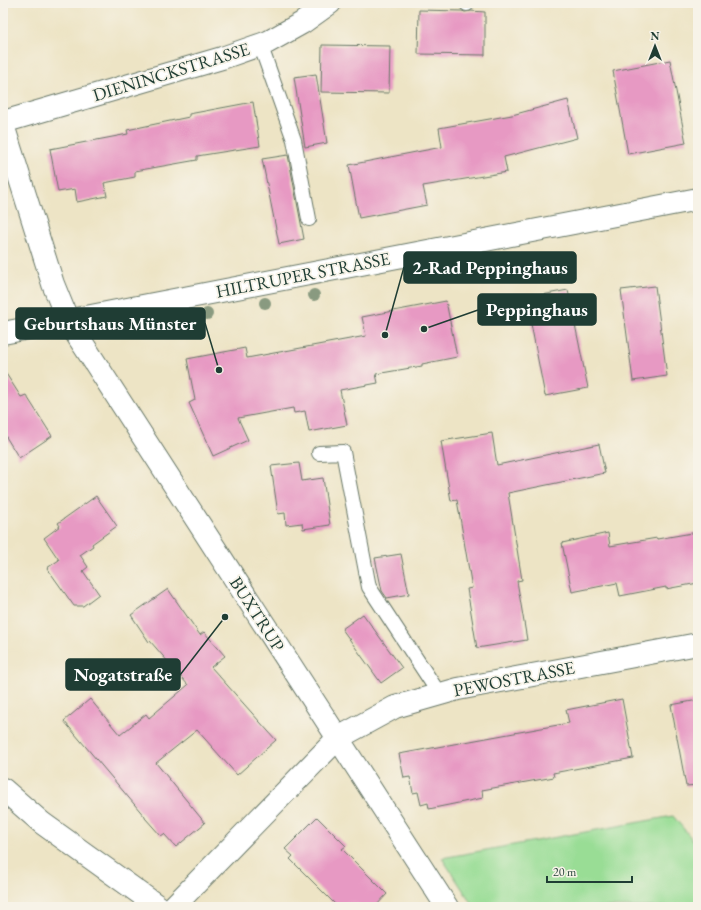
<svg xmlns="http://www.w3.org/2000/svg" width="701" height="910" font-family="'EB Garamond',serif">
  <rect width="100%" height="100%" fill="#f7f3e8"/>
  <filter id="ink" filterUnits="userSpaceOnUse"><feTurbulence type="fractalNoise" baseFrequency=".025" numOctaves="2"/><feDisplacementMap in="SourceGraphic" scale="8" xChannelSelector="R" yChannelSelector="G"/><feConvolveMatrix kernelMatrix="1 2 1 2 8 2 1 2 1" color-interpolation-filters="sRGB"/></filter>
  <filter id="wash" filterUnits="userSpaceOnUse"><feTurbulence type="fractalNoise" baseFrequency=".012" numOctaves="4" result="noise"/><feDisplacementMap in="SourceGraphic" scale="16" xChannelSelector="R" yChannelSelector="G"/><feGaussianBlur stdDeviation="0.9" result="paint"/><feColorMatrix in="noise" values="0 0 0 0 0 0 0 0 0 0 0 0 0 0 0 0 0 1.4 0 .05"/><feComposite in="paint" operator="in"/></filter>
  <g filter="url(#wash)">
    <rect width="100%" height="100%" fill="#ede4c5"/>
    <!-- green -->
    <polygon fill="#99dd95" stroke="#5c8d64" points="673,816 698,846 698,907 474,907 442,858"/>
    <g id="blocks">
      <!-- building -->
      <g fill="#e799c3">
        <polygon points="419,10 462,11 465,12 471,11 485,12 485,55 418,54"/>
        <polygon points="322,45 390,46 389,93 321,92"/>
        <polygon points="670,60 686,143 628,154 613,71"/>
        <polygon points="316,74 327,143 305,147 294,77"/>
        <polygon points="568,100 577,138 504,157 507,172 423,186 427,205 359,218 349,165 442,147 439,128 512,115"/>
        <polygon points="253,102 260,146 197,156 197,160 135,171 135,177 104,183 107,196 77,202 75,189 58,192 50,149 128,134 127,130 189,117 189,114"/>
        <polygon points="288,155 304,239 279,244 262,159"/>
        <polygon points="655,286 667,376 633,381 621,290"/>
        <polygon points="568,290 588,388 545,396 526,298"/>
        <polygon points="446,301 457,357 422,364 422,366 376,374 378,383 340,390 347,425 309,432 305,411 294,413 293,408 238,418 248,440 213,456 189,403 195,400 187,359 245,348 247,358 366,336 362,317"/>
        <polygon points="3,369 21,397 26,395 52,436 19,458 3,432"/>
        <polygon points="492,433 497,465 599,444 605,473 508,493 522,580 517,581 527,640 477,648 467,589 472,588 462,529 457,500 451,501 441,441"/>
        <polygon points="299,463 302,481 323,478 330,525 303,529 302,523 286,525 285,513 278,514 271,466"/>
        <polygon points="96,496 117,526 92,544 93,546 80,555 88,567 83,571 99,594 83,606 74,606 47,568 59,560 44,538 60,526 58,523"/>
        <polygon points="698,532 698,583 666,589 666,587 620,596 617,583 572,592 562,543 608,533 610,546 657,538 657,539"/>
        <polygon points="401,554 409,594 387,598 382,591 375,558"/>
        <polygon points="168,589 200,635 204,632 225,656 211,667 276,740 237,775 197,730 156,763 205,823 176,847 164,834 161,836 145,818 145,817 64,721 90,699 120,735 146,714 149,718 188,685 150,641 149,642 131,615"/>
        <polygon points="363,614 402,668 381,683 342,629"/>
        <polygon points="622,699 633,758 553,773 554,777 482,790 483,798 429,809 428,803 421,805 418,792 413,793 410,777 404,778 399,754 569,723 566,710"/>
        <polygon points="698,700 698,785 686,786 671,705"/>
        <polygon points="317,817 346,846 342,849 387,894 375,907 338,907 290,859 293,856 285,849"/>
      </g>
    </g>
  </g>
  <g filter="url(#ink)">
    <use href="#blocks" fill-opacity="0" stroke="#677767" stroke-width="1"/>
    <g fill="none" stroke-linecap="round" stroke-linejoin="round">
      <!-- service casing -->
      <g stroke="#677767" stroke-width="16">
        <g id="service">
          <polyline points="466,3 467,4"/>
          <polyline points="260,44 294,140 309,219"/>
          <polyline points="319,453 343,452 369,587 440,695"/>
        </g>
      </g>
      <!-- minor casing -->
      <g stroke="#677767" stroke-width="24">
        <g id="minor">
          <polyline points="3,122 222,58 268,42 302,23 330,3"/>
          <polyline points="3,125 53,284 68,321 447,907"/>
          <polyline points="3,789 42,823 159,907"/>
          <polyline points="173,907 338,738 395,707 458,689 698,644"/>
        </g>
      </g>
      <!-- tertiary casing -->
      <g stroke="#677767" stroke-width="24">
        <polyline id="tertiary" points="3,333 698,199"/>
      </g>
      <!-- service -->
      <use href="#service" stroke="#fff" stroke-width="14"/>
      <!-- minor -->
      <use href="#minor" stroke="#fff" stroke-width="22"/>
      <!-- tertiary -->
      <use href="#tertiary" stroke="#fff" stroke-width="22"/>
    </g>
    <!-- trees -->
    <g fill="#899a80">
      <circle cx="314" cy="295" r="6"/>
      <circle cx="265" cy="303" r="6"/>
      <circle cx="207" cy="314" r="6"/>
    </g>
  </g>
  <g text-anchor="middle" stroke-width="3.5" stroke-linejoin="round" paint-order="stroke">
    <!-- street labels -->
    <g font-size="18" fill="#1f3d34" stroke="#f7f3e8">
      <text transform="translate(171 72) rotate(-17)" y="6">DIENINCKSTRASSE</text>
      <text transform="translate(303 275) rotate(-11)" y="6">HILTRUPER STRASSE</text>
      <text transform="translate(257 614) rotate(57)" y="6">BUXTRUP</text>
      <text transform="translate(514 679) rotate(-11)" y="6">PEWOSTRASSE</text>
    </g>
  </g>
  <!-- callouts -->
  <path fill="none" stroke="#1f3d34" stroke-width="1.5" d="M385 335L404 267M424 329L478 310M219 370L205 323M225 617L180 675"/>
  <g fill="#1f3d34" stroke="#f7f3e8" stroke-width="1.5">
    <circle cx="385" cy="335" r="4"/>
    <circle cx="424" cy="329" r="4"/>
    <circle cx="219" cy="370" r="4"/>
    <circle cx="225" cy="617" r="4"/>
  </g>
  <g fill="#1f3d34" stroke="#1f3d34" stroke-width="1.5">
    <rect x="404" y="252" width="172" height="31" rx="4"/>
    <rect x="478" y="294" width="118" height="31" rx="4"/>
    <rect x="16" y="308" width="189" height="31" rx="4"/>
    <rect x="66" y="659" width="114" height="31" rx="4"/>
  </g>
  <g font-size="19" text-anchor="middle" font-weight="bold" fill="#fff">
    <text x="490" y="274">2-Rad Peppinghaus</text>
    <text x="537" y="316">Peppinghaus</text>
    <text x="110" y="330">Geburtshaus Münster</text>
    <text x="123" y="681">Nogatstraße</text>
  </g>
  <!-- margin -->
  <rect width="701" height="910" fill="none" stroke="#f7f3e8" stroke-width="16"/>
  <!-- north arrow -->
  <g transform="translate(655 46)" stroke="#f7f3e8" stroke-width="3" paint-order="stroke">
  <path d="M0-3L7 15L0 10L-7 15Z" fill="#1f3d34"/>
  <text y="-6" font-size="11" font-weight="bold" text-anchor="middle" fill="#1f3d34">N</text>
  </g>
  <!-- scale -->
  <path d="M547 876v6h85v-6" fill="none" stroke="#1f3d34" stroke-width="2"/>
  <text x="553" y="876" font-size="12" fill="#1f3d34" stroke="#f7f3e8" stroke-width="3" paint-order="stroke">20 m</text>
</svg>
